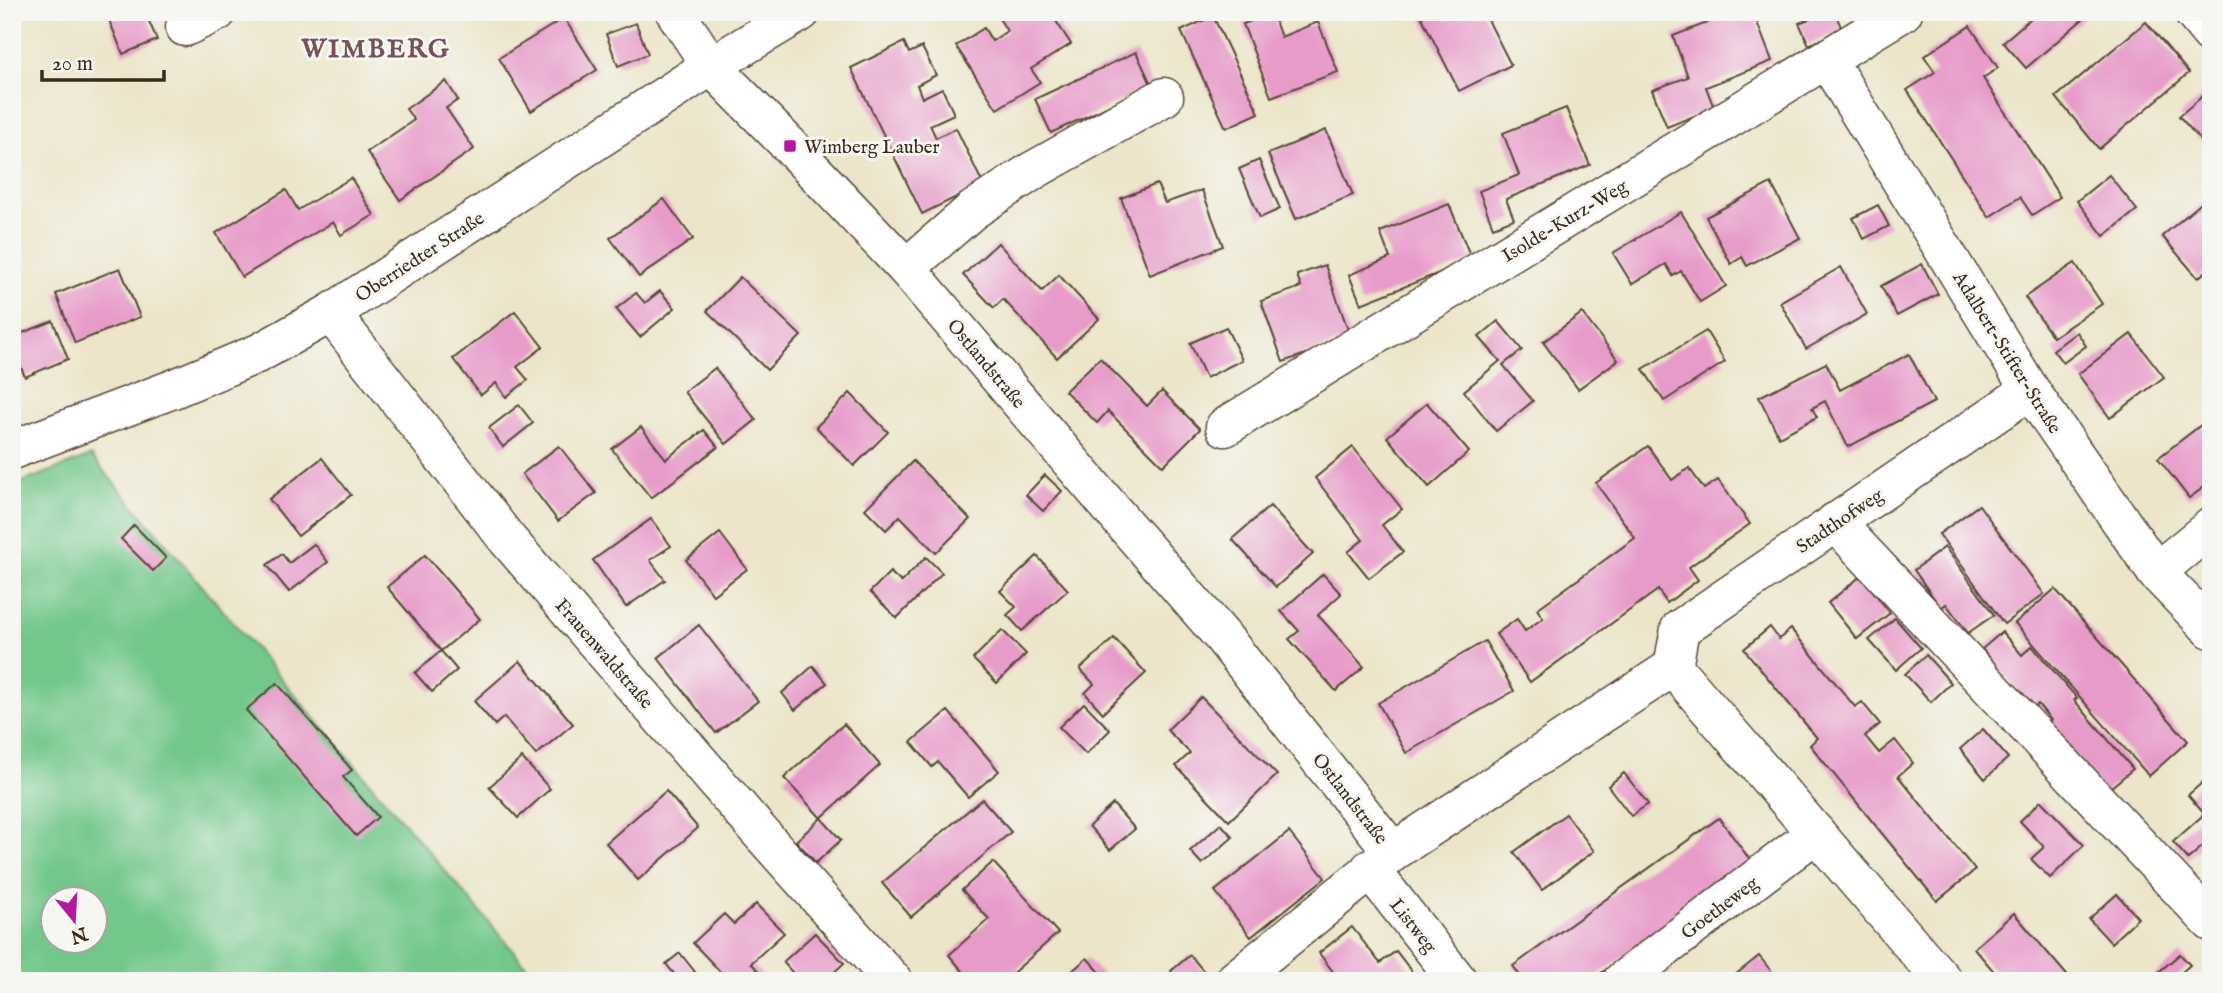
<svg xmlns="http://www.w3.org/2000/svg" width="2223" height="993" font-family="'IM FELL English',serif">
  <rect width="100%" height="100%" fill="#f6f6f2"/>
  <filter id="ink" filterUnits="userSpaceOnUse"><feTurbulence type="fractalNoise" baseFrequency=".0143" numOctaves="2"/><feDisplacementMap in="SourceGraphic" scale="14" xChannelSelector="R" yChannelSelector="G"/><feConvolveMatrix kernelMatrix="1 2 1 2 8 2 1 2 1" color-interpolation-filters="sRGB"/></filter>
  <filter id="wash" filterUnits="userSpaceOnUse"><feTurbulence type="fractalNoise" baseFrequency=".00686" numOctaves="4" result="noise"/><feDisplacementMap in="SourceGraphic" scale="28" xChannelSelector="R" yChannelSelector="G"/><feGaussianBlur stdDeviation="1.57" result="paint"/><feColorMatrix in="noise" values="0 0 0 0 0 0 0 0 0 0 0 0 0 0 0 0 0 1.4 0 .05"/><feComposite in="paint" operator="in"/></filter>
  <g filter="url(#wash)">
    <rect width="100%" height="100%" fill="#ece5c9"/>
    <!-- green -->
    <path fill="#72c78b" stroke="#567854" stroke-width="2" fill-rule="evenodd" d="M91,456l448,525h-527v-495zM52,898h42v42h-42z"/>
    <g id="blocks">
      <!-- building -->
      <g fill="#e79bc9">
        <polygon points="129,12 145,12 157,40 123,54 109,20"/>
        <polygon points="995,12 1050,12 1071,44 1031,69 1040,82 997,109 956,46 984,28 992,41 1007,31"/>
        <polygon points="1419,12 1484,12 1511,65 1459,91"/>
        <polygon points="1735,12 1753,12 1772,61 1706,87 1714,108 1667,127 1652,90 1688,77 1673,36"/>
        <polygon points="1817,12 1835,12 1842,30 1809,45 1799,23 1819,15"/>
        <polygon points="2038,12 2091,12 2026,68 2003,42"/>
        <polygon points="1272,13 1281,37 1318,22 1338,72 1271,97 1243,24"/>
        <polygon points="1213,16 1259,113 1226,128 1181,31"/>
        <polygon points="564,18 597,70 531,111 499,58"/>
        <polygon points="2146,22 2189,73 2099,149 2056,97"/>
        <polygon points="636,23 648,54 618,66 606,34"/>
        <polygon points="1970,26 1998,68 1983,78 2060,197 2032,215 2020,197 1989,217 1907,90 1935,72 1924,56"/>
        <polygon points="904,42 909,53 922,47 936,75 917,85 922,98 942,88 954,114 930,125 936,138 956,128 983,184 922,214 851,68"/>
        <polygon points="1136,52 1152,86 1051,133 1035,99"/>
        <polygon points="446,81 458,100 446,108 474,149 400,200 367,152 414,120 406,109"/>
        <polygon points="2211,89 2211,152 2179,116"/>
        <polygon points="1566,108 1590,165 1506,199 1514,219 1493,227 1479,191 1519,175 1503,133"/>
        <polygon points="1326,130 1353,195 1296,219 1268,154"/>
        <polygon points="1259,160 1280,209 1260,218 1239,169"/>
        <polygon points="2109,175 2137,210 2104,236 2077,201"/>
        <polygon points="351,178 374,215 341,235 333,222 242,277 216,233 286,190 298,210"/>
        <polygon points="1771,183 1800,238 1747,266 1742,257 1731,264 1706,217"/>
        <polygon points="1157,184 1165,203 1202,190 1223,246 1150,275 1121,198"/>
        <polygon points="2211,195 2211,267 2198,278 2162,236"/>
        <polygon points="664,199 693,239 639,277 610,238"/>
        <polygon points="1449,204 1472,260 1361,304 1349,275 1390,258 1380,232"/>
        <polygon points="1878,205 1889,226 1864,239 1853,218"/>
        <polygon points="1681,212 1726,286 1700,302 1681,271 1673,276 1666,264 1632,284 1613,253"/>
        <polygon points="998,243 1042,291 1059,275 1099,319 1057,358 1003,299 994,308 963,275"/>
        <polygon points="2075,263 2102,304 2053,337 2025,297"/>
        <polygon points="1922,264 1938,294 1897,316 1881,286"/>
        <polygon points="1325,265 1351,338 1283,362 1261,301 1301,287 1297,275"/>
        <polygon points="1841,267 1867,314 1806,349 1780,302"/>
        <polygon points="120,268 140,317 75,343 56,294"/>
        <polygon points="740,277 801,336 767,370 707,311"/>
        <polygon points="660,291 675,308 640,337 616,309 636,293 645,303"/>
        <polygon points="515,311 543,347 517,367 528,380 506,397 496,383 481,395 453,359"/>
        <polygon points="1582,313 1618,360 1578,389 1543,342"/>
        <polygon points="53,321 68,359 25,377 12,346 12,337"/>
        <polygon points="1498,321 1522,350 1503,365 1533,401 1496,431 1464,391 1500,361 1479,337"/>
        <polygon points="1226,327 1242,360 1206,378 1190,343"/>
        <polygon points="1706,331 1725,362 1664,401 1643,369"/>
        <polygon points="2077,332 2086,346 2063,363 2053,350"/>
        <polygon points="2131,334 2164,377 2110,418 2078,374"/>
        <polygon points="1909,354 1934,402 1848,447 1825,401 1812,408 1817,417 1779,437 1759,397 1826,363 1840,390"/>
        <polygon points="1100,358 1147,406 1162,391 1200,429 1163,466 1108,411 1097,423 1065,391"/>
        <polygon points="715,368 756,420 726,444 684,392"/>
        <polygon points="850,393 888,432 854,466 816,427"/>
        <polygon points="1427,403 1469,452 1429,487 1387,437"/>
        <polygon points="519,405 533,423 503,447 489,428"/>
        <polygon points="2201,425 2211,438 2211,482 2189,498 2158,458"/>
        <polygon points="641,427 666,459 704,430 718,447 651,498 612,449"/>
        <polygon points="559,446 596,493 558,521 522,474"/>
        <polygon points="1648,446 1672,480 1689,468 1704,489 1718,480 1750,524 1689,567 1698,580 1667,603 1658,590 1530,682 1496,634 1517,619 1525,631 1543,618 1537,609 1635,538 1596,483"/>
        <polygon points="1353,447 1402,509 1382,525 1403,552 1369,578 1348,552 1363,540 1315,478"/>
        <polygon points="322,458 351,495 298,536 269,499"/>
        <polygon points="913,461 970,519 936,553 900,516 886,530 865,509"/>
        <polygon points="1045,475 1062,491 1043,511 1026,495"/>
        <polygon points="1979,505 2044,594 2004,624 1939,534"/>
        <polygon points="1270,506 1313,554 1276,587 1232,539"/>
        <polygon points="651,519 671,546 650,560 665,580 626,607 593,560"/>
        <polygon points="134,525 166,558 153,571 121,539"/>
        <polygon points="720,533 747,569 713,595 686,560"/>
        <polygon points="314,544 328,562 289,592 267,565 282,554 289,563"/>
        <polygon points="1945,547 1994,615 1968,633 1946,604 1941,608 1914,570"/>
        <polygon points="425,555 480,619 441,651 457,670 432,692 415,673 441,651 387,587"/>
        <polygon points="1037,556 1068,590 1022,631 1007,615 1016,607 1000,591"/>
        <polygon points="926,557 942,573 897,618 870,592 890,572 901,582"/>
        <polygon points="1323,574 1341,594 1318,615 1364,667 1336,691 1289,639 1299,631 1281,611"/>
        <polygon points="1861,576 1890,613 1857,639 1828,603"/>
        <polygon points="2055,589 2188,741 2149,776 2015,623"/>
        <polygon points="1895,618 1921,648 1896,670 1869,640"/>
        <polygon points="699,625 758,701 716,733 658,658"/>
        <polygon points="1770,627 1779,639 1791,629 1855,707 1862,702 1880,724 1865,736 1879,753 1895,740 1913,763 1898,776 1975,870 1937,901 1810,745 1817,738 1744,649"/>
        <polygon points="1002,630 1026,654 997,683 973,659"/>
        <polygon points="2002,632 2022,655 2032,646 2077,698 2074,700 2133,769 2104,793 2045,725 2051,720 2038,704 2033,708 1982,649"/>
        <polygon points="1114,638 1146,673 1103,713 1085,693 1094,684 1080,669"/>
        <polygon points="1485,641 1514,691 1406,753 1378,703"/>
        <polygon points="1926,655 1951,683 1931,702 1905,674"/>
        <polygon points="520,661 573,724 536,755 504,717 495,725 474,701"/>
        <polygon points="813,666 827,683 795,710 782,693"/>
        <polygon points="277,683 352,770 343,777 378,817 356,836 246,710"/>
        <polygon points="1201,697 1277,775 1229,821 1176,766 1190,753 1167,730"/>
        <polygon points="1084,703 1110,730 1086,754 1059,727"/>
        <polygon points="948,711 999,771 968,797 938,762 932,767 911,742"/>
        <polygon points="844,724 880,765 821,818 784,778"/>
        <polygon points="1983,729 2008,758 1985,779 1960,749"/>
        <polygon points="522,758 550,789 518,818 489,787"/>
        <polygon points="1624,773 1648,804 1631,816 1608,786"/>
        <polygon points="2211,775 2211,822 2188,795"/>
        <polygon points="666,791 698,828 638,880 606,843"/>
        <polygon points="982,799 1011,832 911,917 882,883"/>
        <polygon points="2041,801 2084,845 2050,878 2031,859 2044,847 2020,821"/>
        <polygon points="1113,804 1135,829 1110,850 1089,826"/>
        <polygon points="1566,814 1594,851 1542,890 1514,852"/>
        <polygon points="2202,816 2211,826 2211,839 2188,859 2173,842"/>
        <polygon points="821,818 841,840 816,863 796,841"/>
        <polygon points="1719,818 1753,864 1590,981 1524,981 1513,966"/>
        <polygon points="1221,824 1233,837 1202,864 1190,851"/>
        <polygon points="1289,832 1325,878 1251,937 1215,891"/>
        <polygon points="993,862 1058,933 1004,981 959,981 966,975 949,955 989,919 962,890"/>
        <polygon points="2117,894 2138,918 2111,943 2089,919"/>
        <polygon points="756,904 784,933 751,963 765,978 762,981 729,981 693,943 724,914 734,924"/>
        <polygon points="2014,913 2047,952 2072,981 2002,981 1974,948"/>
        <polygon points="1352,927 1380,963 1396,951 1419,981 1340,981 1319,953"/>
        <polygon points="815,933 844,963 825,981 800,981 783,962"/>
        <polygon points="680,953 695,972 685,981 680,981 666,964"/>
        <polygon points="2180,954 2190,965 2172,981 2157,981 2154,976"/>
        <polygon points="1190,955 1212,981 1179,981 1171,971"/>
        <polygon points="1759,956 1779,981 1732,981 1730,979"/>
        <polygon points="1087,958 1108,981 1061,981"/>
      </g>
    </g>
  </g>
  <g filter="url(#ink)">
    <use href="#blocks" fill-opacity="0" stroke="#564638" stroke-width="2"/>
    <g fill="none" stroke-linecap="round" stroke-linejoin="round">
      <!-- minor casing -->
      <g stroke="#564638" stroke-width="41">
        <g id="minor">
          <polyline points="675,12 711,66 790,146 906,268 1119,518 1222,636 1393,852 1673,667 1943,981"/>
          <polyline points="2193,12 2211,34"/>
          <polyline points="185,27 217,12"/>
          <polyline points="1827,60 2030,390 2156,572 2211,629"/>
          <polyline points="906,268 973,210 1034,170 1164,97"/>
          <polyline points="331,313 507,539 759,831 893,981"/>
          <polyline points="1225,427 1903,12"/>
          <polyline points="12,450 173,389 259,353 331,313 711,66 801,12"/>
          <polyline points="1835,522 2211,922"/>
          <polyline points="2156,572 2211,527"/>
          <polyline points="1673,667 1680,629 2030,390"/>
          <polyline points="1370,869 1458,981"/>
          <polyline points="1234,981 1393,852"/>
          <polyline points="1622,981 1816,833"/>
        </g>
      </g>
      <!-- minor -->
      <use href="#minor" stroke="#fff" stroke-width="38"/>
    </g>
  </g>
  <!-- markers -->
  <rect fill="#b5179e" stroke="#f6f6f2" stroke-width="2.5" x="783" y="139" width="14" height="14" rx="3.5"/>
  <g text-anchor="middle" stroke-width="6" stroke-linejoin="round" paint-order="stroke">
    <!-- poi labels -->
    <g font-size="19" fill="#3b2a1e" stroke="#f6f6f2" text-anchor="start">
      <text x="804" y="153">Wimberg Lauber</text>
    </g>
    <!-- street labels -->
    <g font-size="19" fill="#3b2a1e" stroke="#f6f6f2">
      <text transform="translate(1564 220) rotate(-31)" y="7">Isolde-Kurz-Weg</text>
      <text transform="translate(419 256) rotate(-33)" y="7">Oberriedter Straße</text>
      <text transform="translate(2008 352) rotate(58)" y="7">Adalbert-Stifter-Straße</text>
      <text transform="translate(987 363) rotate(50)" y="7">Ostlandstraße</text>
      <text transform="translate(1839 520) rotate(-34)" y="7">Stadthofweg</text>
      <text transform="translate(605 653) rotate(49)" y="7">Frauenwaldstraße</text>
      <text transform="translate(1351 798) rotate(52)" y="7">Ostlandstraße</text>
      <text transform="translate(1719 907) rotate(-37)" y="7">Goetheweg</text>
      <text transform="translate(1414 925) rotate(52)" y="7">Listweg</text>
    </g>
    <!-- district labels -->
    <g font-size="26" font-weight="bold" letter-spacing="2" fill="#77525a" stroke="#f6f6f2">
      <text x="376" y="57">WIMBERG</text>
    </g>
  </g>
  <!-- margin -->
  <rect width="2223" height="993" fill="none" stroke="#f6f6f2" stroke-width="42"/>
  <!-- north arrow -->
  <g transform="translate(74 920) rotate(162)"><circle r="33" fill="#f6f6f2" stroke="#aba49d" stroke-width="2"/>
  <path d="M0-5L12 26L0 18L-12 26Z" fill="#b5179e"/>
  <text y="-10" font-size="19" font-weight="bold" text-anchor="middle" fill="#3b2a1e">N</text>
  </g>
  <!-- scale -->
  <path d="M42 70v10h122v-10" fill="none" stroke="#3b2a1e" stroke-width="3.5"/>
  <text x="52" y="70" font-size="21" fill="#3b2a1e" stroke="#f6f6f2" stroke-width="5" paint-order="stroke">20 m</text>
</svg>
